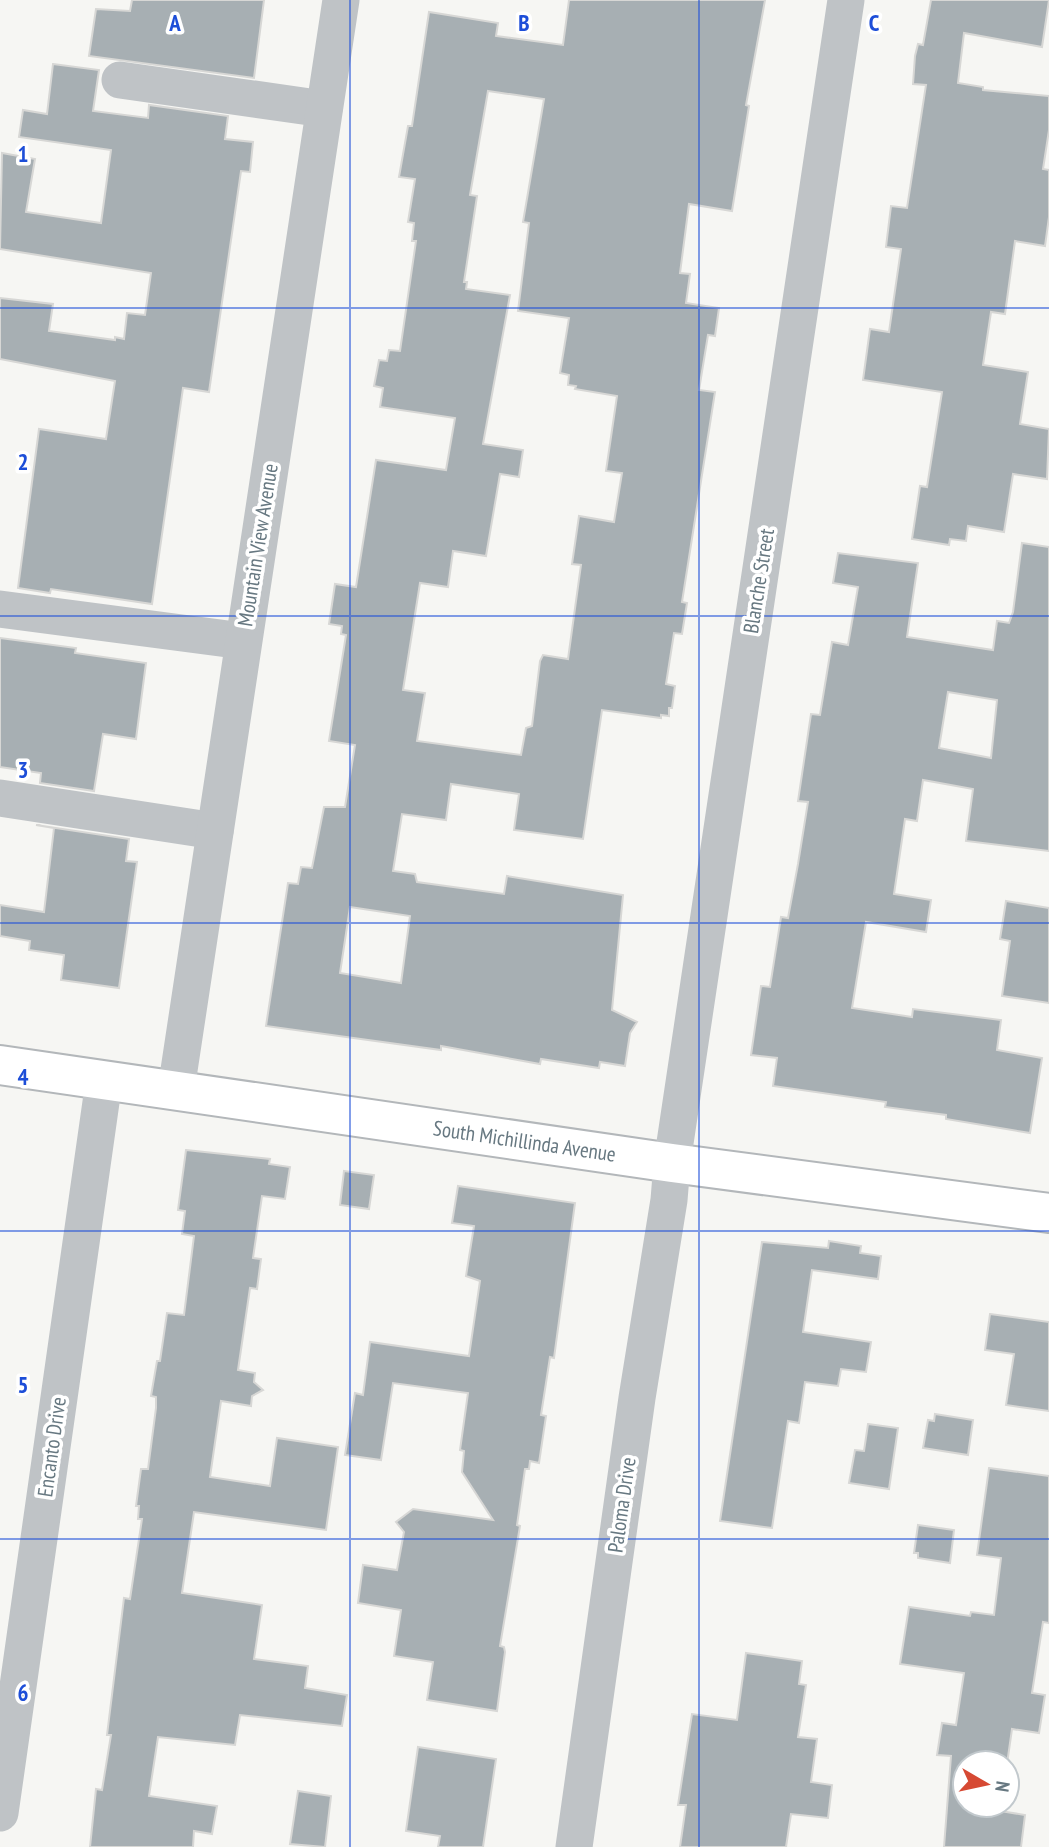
<svg xmlns="http://www.w3.org/2000/svg" width="1049" height="1847" font-family="'PT Sans Narrow',sans-serif">
  <rect width="100%" height="100%" fill="#f6f6f3"/>
  <!-- building -->
  <g fill="#a7afb3" stroke="#d7d7d5" stroke-width="2" fill-rule="evenodd">
    <polygon points="132,0 264,0 254,78 89,56 96,9 130,11"/>
    <path d="M569,0h196l-19,105 3,1 -17,105 -43,-7 -9,69 10,1 -4,29 33,5 -4,28 -7,-1 -9,55 16,2 -33,210 5,1 -5,31 -8,-1 -8,51 9,2 -3,22h-3v8l-8,-1v3l-59,-8 -19,129 -69,-9 5,-36 -68,-10 -5,36 -44,-6 -9,57 22,3 2,8 87,12 3,-18 116,19 -11,115 25,12 -7,11 -5,33 -25,-4 -1,6 -58,-9 -1,5 -99,-18v4l-175,-24 22,-143 10,1 3,-17 11,1 12,-61h21l10,-62 -26,-4 17,-106 -5,-1 1,-8 -13,-2 6,-40 21,3 20,-127 70,10 9,-52 -75,-11 3,-19 -9,-2 5,-26 8,1 2,-11 11,1 16,-110h-4l2,-18 -6,-1 7,-43 -16,-2 9,-51h4l17,-114 69,11 -2,13 67,9zM488,91l56,8 -21,123 6,1 -11,88 51,7 -9,55 9,2 -1,10 8,1 -1,3 42,7 -11,75 16,2 -8,49 -35,-6 -7,48 9,1 -13,94 -25,-4 -3,6 -8,65 -6,2 -5,27 -104,-14 8,-48 -22,-3 17,-107 28,4 5,-36 33,5 14,-82 19,3 4,-27 -40,-6 27,-149 -44,-6 1,-7h-3l13,-86 -7,-1zM350,907l60,9 -9,67 -61,-10z"/>
    <polygon points="931,0 1049,0 1042,47 964,33 958,83 983,87 983,90 1049,96 1049,130 1043,169 1049,170 1049,217 1045,246 1015,241 1005,314 991,312 983,365 1028,372 1020,424 1049,429 1047,479 1013,474 1004,532 968,526 966,541 950,539 949,545 912,539 920,486 927,487 942,392 863,380 870,329 889,332 901,249 886,247 891,206 907,208 926,85 913,84 915,56 918,44 923,45"/>
    <polygon points="53,64 99,70 93,111 148,118 149,105 228,116 225,139 253,142 250,172 241,171 209,392 183,388 152,604 51,589 50,593 18,588 39,429 106,439 115,381 0,359 0,298 53,304 49,331 115,340 115,337 124,339 127,313 145,315 151,273 0,249 2,153 35,159 26,212 101,223 111,150 19,137 23,110 47,114"/>
    <path d="M1022,543l27,4v304l-83,-10 7,-52 -50,-9 -6,41 -12,-2 -11,75 37,6 -5,32 -60,-10 -14,86 60,9 1,-8 88,11 -4,30 45,8 -12,75 -84,-14v-4l-61,-8 1,-5 -113,-16 4,-28 -26,-3 10,-69 9,1 11,-70 7,1 10,-54 10,-62 -10,-1 13,-87 9,1 12,-73 16,3 10,-58 -25,-4 5,-30 80,10 -11,74 86,13 4,-29 12,2 4,-11zM948,692l49,8 -6,58 -52,-10z"/>
    <polygon points="0,638 76,648 75,653 146,663 136,739 103,734 94,791 40,783 41,773 0,767"/>
    <polygon points="36,825 129,839 126,861 137,862 119,988 61,980 64,955 29,950 30,941 0,936 0,905 44,912 54,828"/>
    <polygon points="1006,901 1049,908 1049,1003 1002,996 1010,941 1000,939"/>
    <polygon points="186,1150 270,1159 269,1164 290,1167 285,1199 262,1196 253,1258 261,1259 257,1289 250,1288 238,1370 255,1373 254,1382 263,1390 252,1396 251,1406 221,1401 210,1477 270,1486 277,1438 338,1447 326,1530 194,1512 182,1593 262,1605 254,1659 308,1666 305,1688 347,1695 342,1726 240,1715 235,1745 158,1737 149,1796 217,1806 212,1834 194,1831 193,1847 90,1847 96,1789 102,1790 111,1735 107,1735 124,1598 130,1599 142,1519 138,1519 139,1506 136,1506 141,1469 148,1469 156,1408 156,1397 151,1396 157,1361 160,1361 167,1313 184,1315 194,1236 182,1234 185,1211 178,1210"/>
    <polygon points="344,1171 374,1175 369,1209 340,1205"/>
    <polygon points="458,1186 575,1203 554,1358 550,1357 541,1415 546,1416 539,1463 530,1461 529,1469 525,1469 517,1525 520,1526 500,1646 504,1647 505,1652 497,1711 427,1700 433,1662 394,1656 401,1610 358,1603 363,1565 397,1570 404,1532 396,1522 413,1509 493,1520 462,1472 464,1451 460,1450 468,1393 393,1383 381,1460 345,1455 355,1393 363,1395 370,1342 469,1356 480,1281 466,1276 474,1226 452,1223"/>
    <polygon points="829,1241 861,1246 860,1253 881,1256 878,1279 812,1270 803,1332 871,1342 866,1372 841,1369 838,1386 805,1382 799,1423 788,1421 772,1528 720,1521 762,1242 828,1248"/>
    <polygon points="990,1314 1049,1322 1049,1411 1006,1405 1014,1354 985,1350"/>
    <polygon points="935,1414 973,1420 968,1455 923,1448 928,1420 934,1421"/>
    <polygon points="868,1424 898,1428 889,1489 849,1483 855,1450 864,1451"/>
    <polygon points="989,1468 1049,1476 1049,1623 1043,1622 1032,1693 1045,1695 1039,1733 1012,1729 1007,1764 965,1763 965,1805 1001,1805 1000,1811 1025,1815 1021,1847 944,1847 951,1756 937,1755 942,1723 956,1725 964,1673 900,1664 909,1607 970,1616 971,1612 994,1615 1001,1558 977,1555"/>
    <polygon points="918,1525 954,1530 950,1563 918,1558 918,1553 914,1553"/>
    <polygon points="746,1653 802,1661 799,1684 806,1685 798,1737 817,1739 811,1782 832,1785 828,1818 791,1814 786,1847 680,1847 686,1805 678,1805 692,1714 737,1720"/>
    <polygon points="418,1747 496,1759 483,1847 438,1847 440,1836 406,1831"/>
    <polygon points="298,1791 331,1796 325,1847 290,1844"/>
  </g>
  <g fill="none" stroke-linecap="round" stroke-linejoin="round">
    <!-- major casing -->
    <g stroke="#b3b7ba" stroke-width="42">
      <g id="major">
        <path id="s1" d="M0,1065l672,98 377,50"/>
      </g>
    </g>
    <!-- minor -->
    <g stroke="#bfc3c6" stroke-width="37">
      <polyline points="120,80 324,109"/>
      <polyline points="0,609 243,641"/>
      <polyline points="0,798 215,831"/>
      <polyline points="176,1090 341,0"/>
      <polyline points="0,1813 104,1081"/>
      <polyline points="574,1847 637,1398 669,1200 672,1163 846,0"/>
    </g>
    <!-- major -->
    <use href="#major" stroke="#fff" stroke-width="38"/>
  </g>
  <!-- grid -->
  <path fill="none" stroke="#1d4ed8" stroke-width="2" stroke-opacity="0.55" d="M350,0v1847M699,0v1847M0,308h1049M0,616h1049M0,923h1049M0,1231h1049M0,1539h1049"/>
  <g text-anchor="middle" stroke-width="7" stroke-linejoin="round" paint-order="stroke">
    <!-- street labels -->
    <g font-size="21" fill="#677881" stroke="#fff">
      <text transform="translate(258 545) rotate(-81)" y="7">Mountain View Avenue</text>
      <text transform="translate(759 581) rotate(-81)" y="7">Blanche Street</text>
      <text dy="7" stroke="none"><textPath href="#s1" startOffset="530">South Michillinda Avenue</textPath></text>
      <text transform="translate(52 1447) rotate(-82)" y="7">Encanto Drive</text>
      <text transform="translate(622 1505) rotate(-82)" y="7">Paloma Drive</text>
    </g>
  </g>
  <g font-size="23" text-anchor="middle" font-weight="bold" fill="#1d4ed8" stroke="#fff" stroke-width="7" stroke-linejoin="round" paint-order="stroke">
    <text x="175" y="31">A</text>
    <text x="524" y="31">B</text>
    <text x="874" y="31">C</text>
    <text x="23" y="162">1</text>
    <text x="23" y="470">2</text>
    <text x="23" y="778">3</text>
    <text x="23" y="1085">4</text>
    <text x="23" y="1393">5</text>
    <text x="23" y="1701">6</text>
  </g>
  <!-- north arrow -->
  <g transform="translate(986 1784) rotate(99)"><circle r="33" fill="#ffffff" stroke="#c2c9cd" stroke-width="2"/>
  <path d="M0-5L12 26L0 18L-12 26Z" fill="#d64933"/>
  <text y="-10" font-size="19" font-weight="bold" text-anchor="middle" fill="#677881">N</text>
  </g>
</svg>
